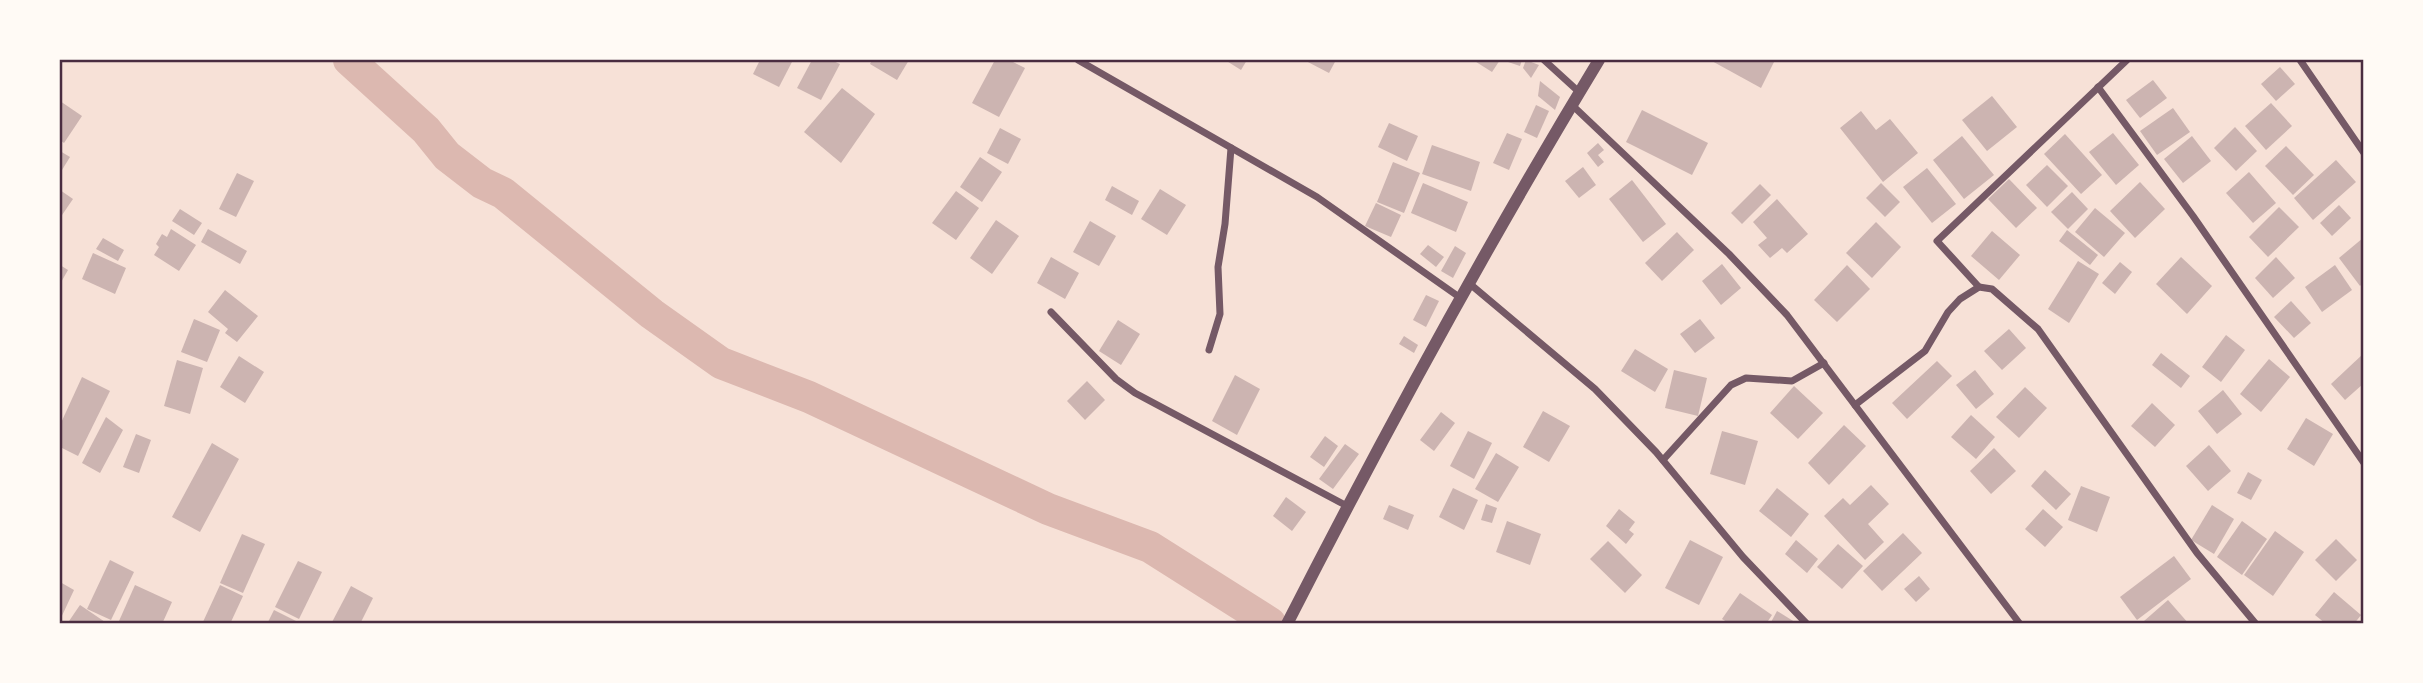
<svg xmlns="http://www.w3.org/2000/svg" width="2423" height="683" font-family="'Alegreya Sans',sans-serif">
  <rect width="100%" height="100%" fill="#f7e1d7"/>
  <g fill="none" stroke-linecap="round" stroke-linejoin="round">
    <!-- river -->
    <polyline stroke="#dcb8b0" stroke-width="32" points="349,60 426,130 447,156 482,183 503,193 652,314 721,363 809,397 1048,509 1150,547 1270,623"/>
  </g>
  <!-- building -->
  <g fill="#ccb4b1">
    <polygon points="760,60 793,60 779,87 753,74"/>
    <polygon points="812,60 831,60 840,64 821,100 797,88"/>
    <polygon points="872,60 909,60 897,80 870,64"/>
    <polygon points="995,60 1009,60 1025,68 999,117 972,103"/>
    <polygon points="1225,60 1247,60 1241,70"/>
    <polygon points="1304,60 1336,60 1329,73"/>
    <polygon points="1473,60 1500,60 1492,72"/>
    <polygon points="1502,60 1522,60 1520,66"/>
    <polygon points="1526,60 1539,65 1531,78 1523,68"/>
    <polygon points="1710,60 1775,60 1761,88"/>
    <polygon points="2280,67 2295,84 2276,101 2261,84"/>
    <polygon points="2153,80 2167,98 2140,118 2126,100"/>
    <polygon points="1540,81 1560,97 1555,110 1538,96"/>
    <polygon points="842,88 875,114 841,163 804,132"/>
    <polygon points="1992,96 2017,127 1987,151 1962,120"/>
    <polygon points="60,101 82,116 64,143 60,140"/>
    <polygon points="2271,103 2292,126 2266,150 2245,126"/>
    <polygon points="1536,105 1549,111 1537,138 1524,132"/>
    <polygon points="2173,108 2190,132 2157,155 2140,131"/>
    <polygon points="1642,110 1708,143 1692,175 1626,142"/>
    <polygon points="1861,111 1876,130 1890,119 1918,153 1883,182 1840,128"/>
    <polygon points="1389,123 1418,136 1407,161 1378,147"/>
    <polygon points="2235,127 2257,151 2236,171 2214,148"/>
    <polygon points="1000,128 1021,139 1008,164 987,153"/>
    <polygon points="1507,133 1522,139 1509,170 1493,163"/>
    <polygon points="2113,133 2139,165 2116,185 2089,152"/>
    <polygon points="2065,134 2102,175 2081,194 2044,154"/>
    <polygon points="1962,136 1994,175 1964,199 1933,160"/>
    <polygon points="2192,136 2211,161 2183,183 2164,159"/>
    <polygon points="1598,143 1604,150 1598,155 1604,162 1598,167 1587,153"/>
    <polygon points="1432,145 1480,162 1471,191 1422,174"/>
    <polygon points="2286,146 2314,175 2293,195 2265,166"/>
    <polygon points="60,151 70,157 62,170 60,169"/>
    <polygon points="980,157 1002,172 982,202 960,187"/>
    <polygon points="2336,160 2356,182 2313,220 2294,198"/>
    <polygon points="1393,162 1420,173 1404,213 1377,202"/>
    <polygon points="2047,165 2068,186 2047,207 2026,185"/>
    <polygon points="1583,167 1596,185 1579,198 1565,181"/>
    <polygon points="1927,168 1956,204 1932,223 1903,187"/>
    <polygon points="2249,172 2276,203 2253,223 2226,193"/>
    <polygon points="237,173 254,181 236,217 219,209"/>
    <polygon points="2009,179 2037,208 2016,228 1988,199"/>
    <polygon points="1632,180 1666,224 1643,242 1609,199"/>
    <polygon points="2140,182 2165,209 2135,238 2110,211"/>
    <polygon points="1423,183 1468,202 1456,232 1411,213"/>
    <polygon points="1881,183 1900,202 1885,217 1866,198"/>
    <polygon points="1760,184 1771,195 1742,224 1731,213"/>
    <polygon points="1112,186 1139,201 1132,215 1105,200"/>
    <polygon points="1160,189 1186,205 1167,235 1141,219"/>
    <polygon points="60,190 73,199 60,218"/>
    <polygon points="956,191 979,208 956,240 932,223"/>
    <polygon points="2072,192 2088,209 2068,229 2051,212"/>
    <polygon points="1777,199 1808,234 1787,253 1782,248 1770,258 1758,245 1767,238 1753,222"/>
    <polygon points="1376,203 1401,215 1391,237 1365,226"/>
    <polygon points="2339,205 2351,218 2332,236 2320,223"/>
    <polygon points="2279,207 2299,227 2268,257 2249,237"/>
    <polygon points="2095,208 2125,233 2104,257 2075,232"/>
    <polygon points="180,209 202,223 194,235 172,221"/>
    <polygon points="996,220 1019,236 992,274 970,258"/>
    <polygon points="1090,221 1116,236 1099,266 1073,252"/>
    <polygon points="1876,222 1901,247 1872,278 1846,253"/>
    <polygon points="171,229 196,245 179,271 154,255 159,247 156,244 162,234 167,237"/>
    <polygon points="208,229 247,251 240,264 201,242"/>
    <polygon points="2067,230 2098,255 2090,265 2059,241"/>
    <polygon points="1992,231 2020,255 1999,280 1971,256"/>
    <polygon points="1677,232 1694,250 1662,281 1645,263"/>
    <polygon points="103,238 124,250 118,261 96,249"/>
    <polygon points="2363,238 2363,283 2360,286 2339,258"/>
    <polygon points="1428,245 1444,257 1436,267 1420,254"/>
    <polygon points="1455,246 1466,253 1453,278 1441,271"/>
    <polygon points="93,253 126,268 115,294 82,279"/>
    <polygon points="1051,257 1079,273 1065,299 1037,283"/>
    <polygon points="2181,257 2212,286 2187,314 2156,284"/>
    <polygon points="2276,257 2295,278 2273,298 2255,278"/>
    <polygon points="2078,261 2099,274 2069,323 2048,309"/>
    <polygon points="2120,262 2132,272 2115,294 2102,283"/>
    <polygon points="1722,264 1741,288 1721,305 1702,281"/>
    <polygon points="60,265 68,270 60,284"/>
    <polygon points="1847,265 1870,289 1837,322 1814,300"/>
    <polygon points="2335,265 2352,290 2322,312 2305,287"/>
    <polygon points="225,290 258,316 237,342 225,333 228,329 208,312"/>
    <polygon points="1426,295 1439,301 1426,327 1413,320"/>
    <polygon points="2291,301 2311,323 2294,338 2274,317"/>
    <polygon points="194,319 220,330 207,362 181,352"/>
    <polygon points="1700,319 1715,338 1695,353 1680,334"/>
    <polygon points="1118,320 1140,334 1121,365 1099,351"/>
    <polygon points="2009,329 2026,348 2002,370 1984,351"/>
    <polygon points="2226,335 2245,350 2221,382 2202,367"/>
    <polygon points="1404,336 1418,345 1414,353 1399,344"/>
    <polygon points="1635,349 1668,369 1655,392 1621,371"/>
    <polygon points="2161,353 2190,376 2181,388 2152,365"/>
    <polygon points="2363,354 2363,384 2345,400 2331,384"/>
    <polygon points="239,356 264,372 245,403 220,387"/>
    <polygon points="2269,359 2290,377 2261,412 2240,394"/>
    <polygon points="177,360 203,368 190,414 164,406"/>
    <polygon points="1937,361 1952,376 1907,419 1892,403"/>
    <polygon points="1674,370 1707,378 1698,416 1665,408"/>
    <polygon points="1975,370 1994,394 1976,409 1956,385"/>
    <polygon points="1235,375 1260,389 1237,435 1212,421"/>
    <polygon points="82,377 110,391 78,456 60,447 60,425"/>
    <polygon points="1087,381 1105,400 1085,420 1067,401"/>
    <polygon points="1794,386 1823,413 1798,439 1770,413"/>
    <polygon points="2025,387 2047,408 2019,438 1996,417"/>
    <polygon points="2223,390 2242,414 2217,434 2198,411"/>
    <polygon points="2152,403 2175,425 2155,447 2131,426"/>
    <polygon points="1543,411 1570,426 1549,462 1523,447"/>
    <polygon points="1441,412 1455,423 1434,451 1420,440"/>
    <polygon points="1971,415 1995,437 1976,459 1951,437"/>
    <polygon points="106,417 123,430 100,473 82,463"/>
    <polygon points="2306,418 2333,434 2314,466 2287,449"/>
    <polygon points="1844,425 1866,446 1829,485 1808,463"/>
    <polygon points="1468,431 1492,443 1474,479 1450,466"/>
    <polygon points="1722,431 1758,441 1745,485 1710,474"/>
    <polygon points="136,434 151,440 139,473 123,467"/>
    <polygon points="1325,436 1338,446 1324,467 1310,457"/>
    <polygon points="212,443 239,459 200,532 172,517"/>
    <polygon points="1345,444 1359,454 1333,489 1319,479"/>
    <polygon points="2209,445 2231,471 2208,491 2186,466"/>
    <polygon points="1994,448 2016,471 1991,494 1970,471"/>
    <polygon points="1496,453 1519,467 1498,502 1475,489"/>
    <polygon points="2045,470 2071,494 2056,510 2031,486"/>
    <polygon points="2248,472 2262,480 2251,500 2237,493"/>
    <polygon points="1871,485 1889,504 1868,524 1884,542 1865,560 1824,516 1843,498 1850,505"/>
    <polygon points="2081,486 2110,497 2097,532 2068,520"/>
    <polygon points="1453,488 1478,500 1464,530 1439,517"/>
    <polygon points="1777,488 1809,514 1791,537 1759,511"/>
    <polygon points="1286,497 1306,512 1292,531 1273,516"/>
    <polygon points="1486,504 1497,508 1492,523 1481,520"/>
    <polygon points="1389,505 1414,515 1408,530 1383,519"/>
    <polygon points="2212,505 2234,519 2214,554 2191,540"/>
    <polygon points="1619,509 1635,522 1629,530 1634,534 1626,544 1606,526"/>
    <polygon points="2043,509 2063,527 2045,547 2025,529"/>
    <polygon points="1507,521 1541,534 1530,565 1496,552"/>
    <polygon points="2242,521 2267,539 2242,575 2217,557"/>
    <polygon points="2275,531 2304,552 2273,596 2244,575"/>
    <polygon points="1903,533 1922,553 1882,591 1863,571"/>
    <polygon points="242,534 265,544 243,593 220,583"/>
    <polygon points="2336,539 2357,560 2336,581 2315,560"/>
    <polygon points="1690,540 1723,557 1699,605 1665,588"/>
    <polygon points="1796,540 1818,559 1807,573 1785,554"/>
    <polygon points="1608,541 1642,575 1625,593 1590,559"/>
    <polygon points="1838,544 1863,566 1842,589 1817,567"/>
    <polygon points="2174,556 2191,579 2137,620 2120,597"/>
    <polygon points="110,560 134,572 111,620 87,609"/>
    <polygon points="298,561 322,572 299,619 275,607"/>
    <polygon points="1919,576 1930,589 1916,602 1904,589"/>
    <polygon points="60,582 74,590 60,620"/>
    <polygon points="135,585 172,602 162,624 119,621"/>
    <polygon points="220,585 243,596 230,624 202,624"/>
    <polygon points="351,586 373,598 360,624 331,624"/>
    <polygon points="2334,592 2361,615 2354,624 2326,624 2315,615"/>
    <polygon points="1740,593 1772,615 1766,624 1730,624 1722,619"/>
    <polygon points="2168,600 2189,624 2146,624 2144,621"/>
    <polygon points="80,605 83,607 108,624 67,624"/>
    <polygon points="274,610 296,621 295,624 267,624"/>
    <polygon points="1777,611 1798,624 1770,624"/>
  </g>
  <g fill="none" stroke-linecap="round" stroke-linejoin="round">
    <!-- minor -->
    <g stroke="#755966" stroke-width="7">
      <polyline points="1078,60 1317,197 1462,299"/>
      <polyline points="1544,60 1579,92"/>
      <polyline points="2300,60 2364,153"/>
      <polyline points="2098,87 2193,216 2364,463"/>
      <polyline points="1572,105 1729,254 1787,315 2020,624"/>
      <polyline points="1470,284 1595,389 1656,452 1743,557 1807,624"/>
      <polyline points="1979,287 1937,241 2127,60"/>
      <polyline points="1051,312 1116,379 1135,393 1347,506"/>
      <polyline points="1209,350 1220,314 1218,267 1225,224 1231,148"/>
      <polyline points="1855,405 1925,351 1948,312 1960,299 1979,287 1992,289 2038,329 2197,553 2256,624"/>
      <polyline points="1663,460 1731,385 1746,378 1792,381 1824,363"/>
    </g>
    <!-- tertiary -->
    <path stroke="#755966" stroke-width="12" d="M1287,624c98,-192 201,-381 312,-564"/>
  </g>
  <!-- border -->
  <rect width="2423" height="683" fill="none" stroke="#fffaf5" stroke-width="122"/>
  <rect x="61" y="61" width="2301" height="561" fill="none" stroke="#4a2c40" stroke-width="2.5"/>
</svg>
